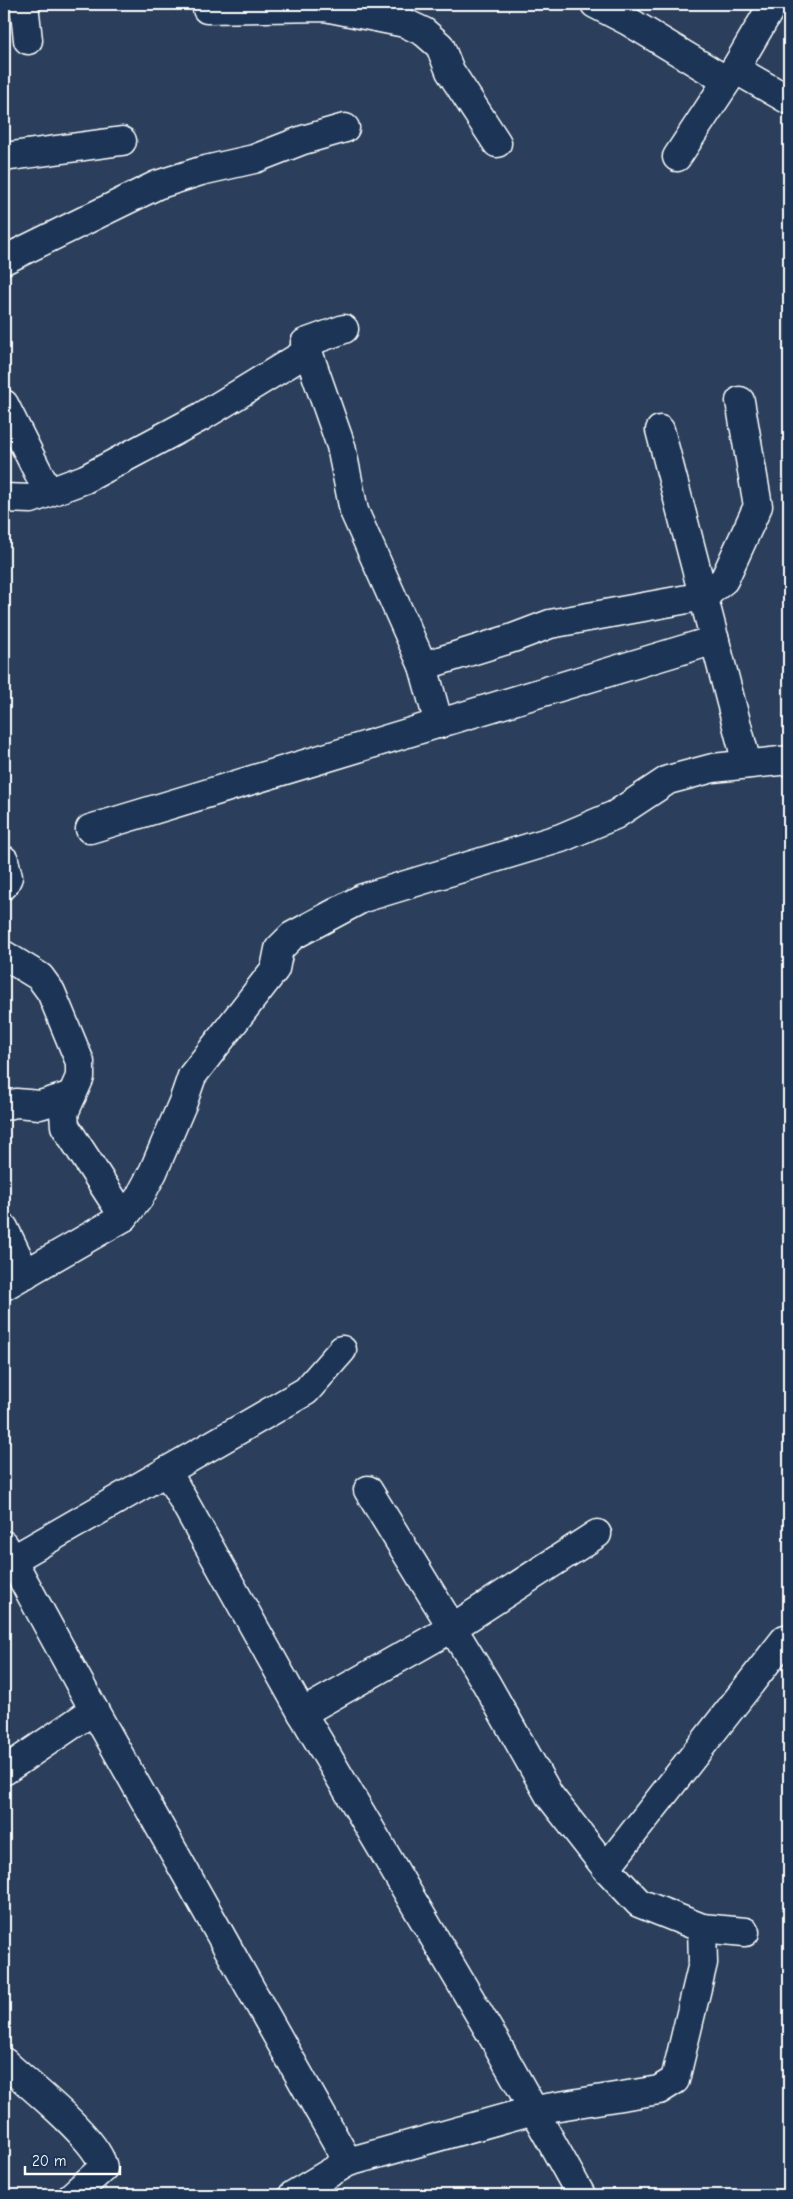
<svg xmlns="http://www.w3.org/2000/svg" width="793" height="2199" font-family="'Comic Neue',sans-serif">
  <rect width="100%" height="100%" fill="#2b3f5c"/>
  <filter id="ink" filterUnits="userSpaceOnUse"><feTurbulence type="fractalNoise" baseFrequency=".02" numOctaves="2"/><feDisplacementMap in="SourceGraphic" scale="10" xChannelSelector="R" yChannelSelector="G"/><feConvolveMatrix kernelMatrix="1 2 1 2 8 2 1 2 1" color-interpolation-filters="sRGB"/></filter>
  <g filter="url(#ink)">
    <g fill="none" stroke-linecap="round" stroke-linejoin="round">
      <!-- street casing -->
      <g stroke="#fff" stroke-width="31">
        <g id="street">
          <polyline points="24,4 28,40"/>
          <polyline points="595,4 628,21 727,81"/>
          <polyline points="207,9 325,7 405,23 424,32 440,46 450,71 497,143"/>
          <polyline points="735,69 789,100"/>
          <polyline points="4,157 122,141"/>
          <polyline points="677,157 735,69 773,4"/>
          <polyline points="4,260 157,185 201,171 254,159 303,140 345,128"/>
          <polyline points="344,329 305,343 341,446 354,511 423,666 439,724"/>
          <polyline points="4,404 48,492"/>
          <polyline points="660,430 747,764"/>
          <polyline points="4,498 31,499 85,479 201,417 309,351"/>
          <polyline points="423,666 513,638 550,624 704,596 724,580 758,506 740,401"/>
          <polyline points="90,829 715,640"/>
          <polyline points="4,860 8,877 4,885"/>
          <polyline points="4,955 40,977 51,992 80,1062 80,1077 64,1113 65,1126 124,1217"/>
          <polyline points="4,1106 16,1103 40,1105 72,1095"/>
          <polyline points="4,1228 26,1274"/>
          <polyline points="4,1286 124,1217 139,1198 153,1172 183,1102 192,1076 275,969 279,949 292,936 363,898 561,838 615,815 668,780 713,768 789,760"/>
          <polyline points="342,1350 306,1391 167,1471 302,1713 494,2039 581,2195"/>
          <polyline points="368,1490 486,1683 549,1795 606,1868 639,1903 702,1928 745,1932"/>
          <polyline points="4,1545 94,1710 348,2162"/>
          <polyline points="12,1560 167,1471"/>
          <polyline points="302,1713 452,1628 597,1534"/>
          <polyline points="4,1771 94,1710"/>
          <polyline points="606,1868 785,1639 789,1638"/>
          <path d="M4,2062c22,21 96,78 99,106l-30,27"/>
          <polyline points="293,2195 348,2162 534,2110 659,2090 675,2080 703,1963 702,1928"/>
        </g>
      </g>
      <!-- street -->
      <use href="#street" stroke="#1d3557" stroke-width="28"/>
    </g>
  </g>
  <!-- margin -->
  <rect width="793" height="2199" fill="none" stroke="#1d3557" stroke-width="20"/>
  <rect x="10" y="10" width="773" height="2179" fill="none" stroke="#fff" stroke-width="2" filter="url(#ink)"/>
  <!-- scale -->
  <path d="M25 2166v8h95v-8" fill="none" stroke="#ffffff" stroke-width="2.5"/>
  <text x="32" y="2166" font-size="15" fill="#ffffff" stroke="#1d3557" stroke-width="4" paint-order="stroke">20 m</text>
</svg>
